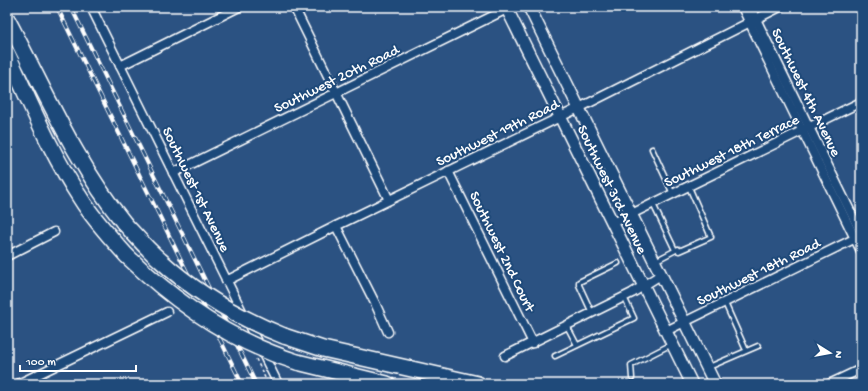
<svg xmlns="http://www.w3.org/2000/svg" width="868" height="391" font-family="'Gochi Hand',sans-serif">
  <rect width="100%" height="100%" fill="#2b5282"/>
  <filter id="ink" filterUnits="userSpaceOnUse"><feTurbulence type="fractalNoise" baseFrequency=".025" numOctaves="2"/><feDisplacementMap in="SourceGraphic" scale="8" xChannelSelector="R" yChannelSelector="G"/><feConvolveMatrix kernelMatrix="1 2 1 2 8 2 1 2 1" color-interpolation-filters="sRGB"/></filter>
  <g filter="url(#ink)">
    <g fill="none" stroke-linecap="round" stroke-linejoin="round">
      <!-- service casing -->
      <g stroke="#fff" stroke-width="7">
        <g id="service">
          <polyline points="652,149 673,194"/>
          <polyline points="653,204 675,250"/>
          <polyline points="655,261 678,249 679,251 711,237 689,187"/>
          <polyline points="725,303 745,348"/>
          <polyline points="592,313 579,285 579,282 618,263"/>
          <polyline points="567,326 577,345"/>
          <polyline points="555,356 634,318 624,297"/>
          <polyline points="709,367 758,346"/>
          <polyline points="632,378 631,365 672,344"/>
        </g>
      </g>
      <!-- minor casing -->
      <g stroke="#fff" stroke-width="11">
        <g id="minor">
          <polyline points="91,7 278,384"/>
          <polyline points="294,7 389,200"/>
          <polyline points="742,7 861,251"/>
          <polyline points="750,7 861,233"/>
          <polyline points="120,66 239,7"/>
          <polyline points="448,171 533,343"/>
          <polyline points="173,173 511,7"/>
          <polyline points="613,223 861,102"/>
          <polyline points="336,226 375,303 388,332"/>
          <polyline points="7,256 54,232"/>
          <polyline points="226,281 336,226 591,102 780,7"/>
          <polyline points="666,331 860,236"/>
          <polyline points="505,356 632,293 662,274"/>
          <polyline points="18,384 167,312"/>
          <polyline points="829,384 861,369"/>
        </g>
      </g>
      <!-- secondary casing -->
      <g stroke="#fff" stroke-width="14">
        <g id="secondary">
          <polyline points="506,7 692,384"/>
          <polyline points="529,7 715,384"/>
        </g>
      </g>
      <!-- motorway casing -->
      <g stroke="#fff" stroke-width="18">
        <g id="motorway">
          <path d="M7,19c37,69 67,142 117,204"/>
          <path d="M7,53c23,49 44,101 74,146 13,21 30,39 46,57"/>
          <polyline points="284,336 323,349 478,384"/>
          <polyline points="297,362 387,384"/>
        </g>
      </g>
      <!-- path -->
      <polyline stroke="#fff" stroke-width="1.5" stroke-dasharray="3 3" stroke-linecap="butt" points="256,359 268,384"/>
      <!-- service -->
      <use href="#service" stroke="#1f4a7a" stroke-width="4"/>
      <!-- minor -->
      <use href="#minor" stroke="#1f4a7a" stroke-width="8"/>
      <!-- secondary -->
      <use href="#secondary" stroke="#1f4a7a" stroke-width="11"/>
      <!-- motorway -->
      <use href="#motorway" stroke="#1f4a7a" stroke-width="15"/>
      <!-- rail casing -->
      <g stroke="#fff" stroke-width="4">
        <g id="rail">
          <polyline points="57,7 242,384"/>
          <polyline points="71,7 256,384"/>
        </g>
      </g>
      <!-- rail -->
      <use href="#rail" stroke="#1f4a7a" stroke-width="2.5" stroke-dasharray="8" stroke-linecap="butt"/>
      <!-- motorway-bridge casing -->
      <g stroke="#fff" stroke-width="18" stroke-linecap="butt">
        <g id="motorway-bridge">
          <path d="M124,223c12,13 23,26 36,37 36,33 79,58 124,76"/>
          <path d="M127,256c49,47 105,86 170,106"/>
        </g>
      </g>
      <!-- motorway-bridge -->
      <use href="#motorway-bridge" stroke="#1f4a7a" stroke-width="15"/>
    </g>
  </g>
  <g text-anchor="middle" stroke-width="4" stroke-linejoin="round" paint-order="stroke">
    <!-- street labels -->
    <g font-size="15" fill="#fff" stroke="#1f4a7a">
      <text transform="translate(336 78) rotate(-26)" y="5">Southwest 20th Road</text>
      <text transform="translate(807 92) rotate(64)" y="5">Southwest 4th Avenue</text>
      <text transform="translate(497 132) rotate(-26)" y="5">Southwest 19th Road</text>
      <text transform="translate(731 150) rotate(-26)" y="5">Southwest 18th Terrace</text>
      <text transform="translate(197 189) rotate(64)" y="5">Southwest 1st Avenue</text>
      <text transform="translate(613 189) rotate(64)" y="5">Southwest 3rd Avenue</text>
      <text transform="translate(503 251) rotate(64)" y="5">Southwest 2nd Court</text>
      <text transform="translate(758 271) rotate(-26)" y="5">Southwest 18th Road</text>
    </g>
  </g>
  <!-- margin -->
  <rect width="868" height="391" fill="none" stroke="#1f4a7a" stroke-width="24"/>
  <rect x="12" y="12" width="844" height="367" fill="none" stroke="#fff" stroke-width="1.5" filter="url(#ink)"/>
  <!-- north arrow -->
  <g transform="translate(830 353) rotate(101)" stroke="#1f4a7a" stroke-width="3" paint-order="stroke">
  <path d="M0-3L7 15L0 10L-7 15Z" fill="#ffffff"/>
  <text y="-6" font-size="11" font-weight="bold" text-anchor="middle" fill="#ffffff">N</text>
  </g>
  <!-- scale -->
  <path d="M20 365v6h116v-6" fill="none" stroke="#ffffff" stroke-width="2"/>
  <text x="26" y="365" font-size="12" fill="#ffffff" stroke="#1f4a7a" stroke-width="3" paint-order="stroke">100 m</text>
</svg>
